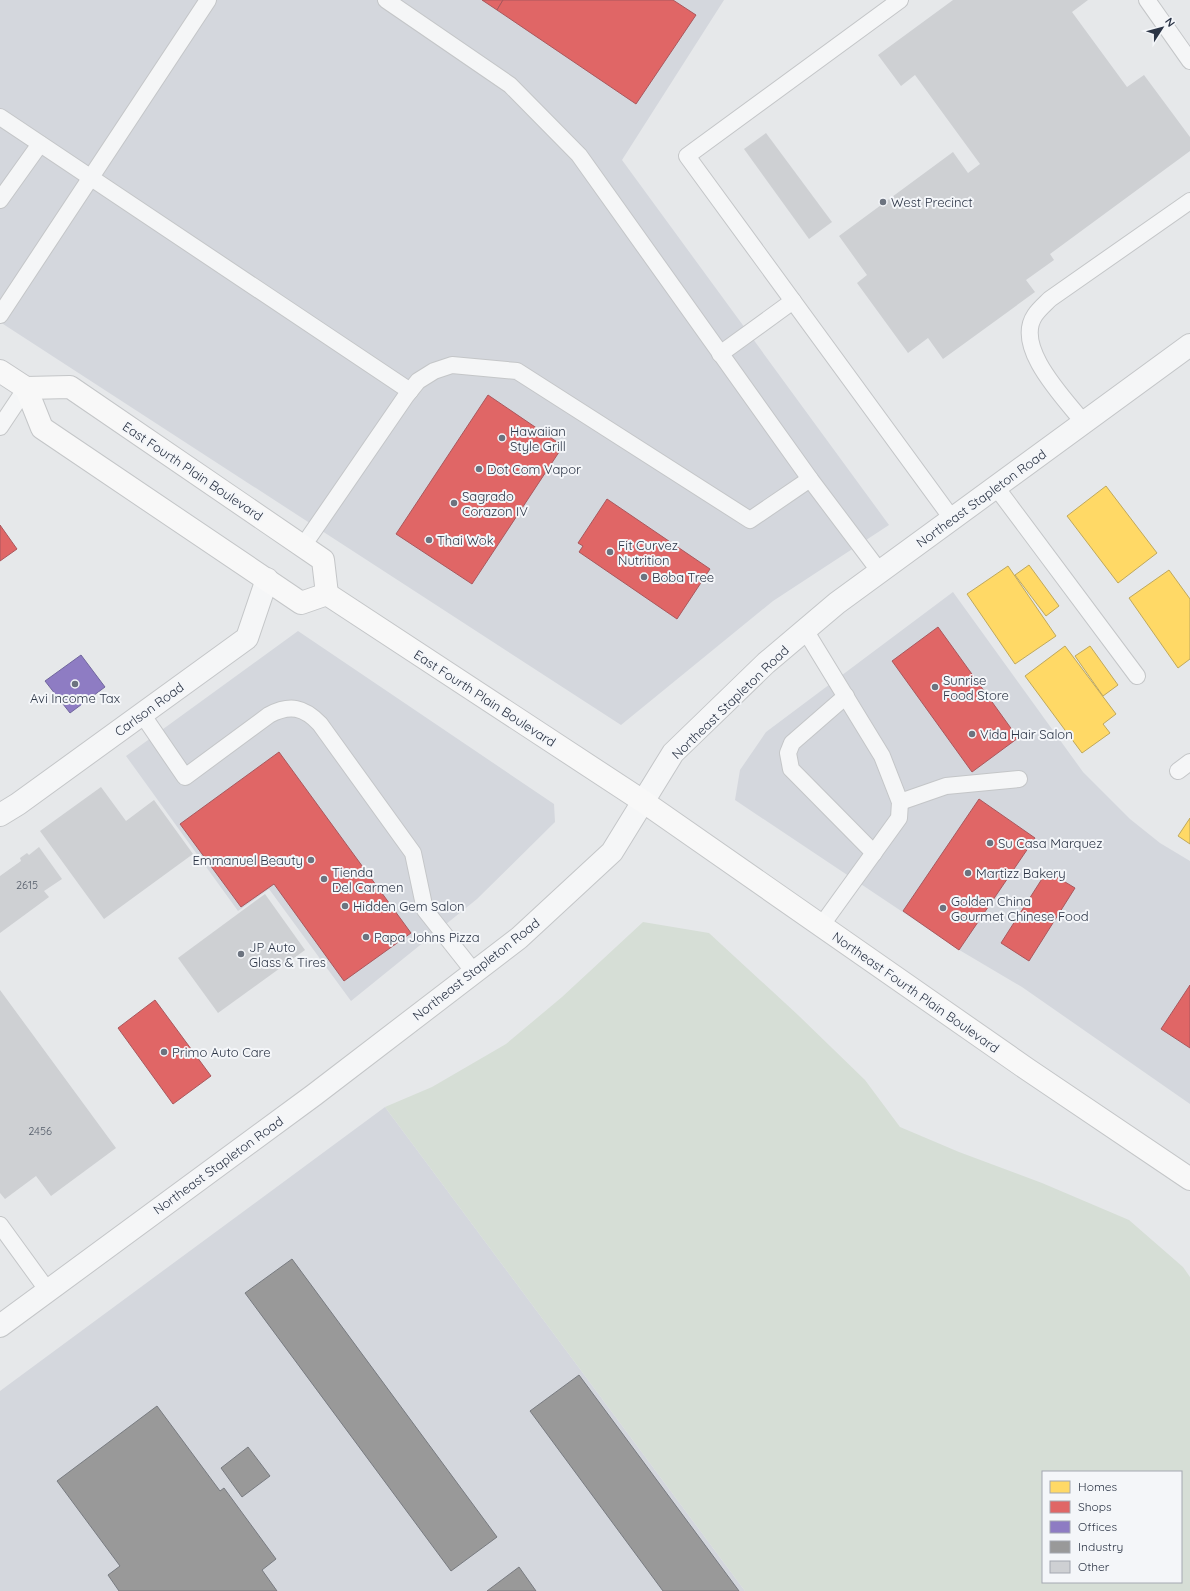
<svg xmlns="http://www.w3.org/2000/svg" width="1190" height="1591" font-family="Quicksand,sans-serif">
  <rect width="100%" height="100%" fill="#e6e8ea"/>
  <!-- built -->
  <g fill="#d4d7dd">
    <polygon points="0,0 724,0 622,160 889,525 773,601 621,725 0,322"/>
    <polygon points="953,592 1083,772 1130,819 1160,843 1190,861 1190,1104 1022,987 961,951 735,800 740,770 766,732"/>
    <polygon points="298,631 554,804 555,822 477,899 351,1001 269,889 238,911 126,756"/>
    <polygon points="385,1107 745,1591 0,1591 0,1391"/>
  </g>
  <!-- green -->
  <path fill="#d6ded6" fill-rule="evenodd" d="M643,922l66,11 89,82 67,65 35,47 59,25 83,31 87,37 54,47 7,10v314h-445l-360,-484 47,-20 74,-43 56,-47zM1043,1472h138v110h-138z"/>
  <!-- homes -->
  <g fill="#ffd966" stroke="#bfa85c">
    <polygon points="1106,486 1157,553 1118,583 1067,516"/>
    <polygon points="1029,565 1059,606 1046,616 1015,575"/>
    <polygon points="1008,566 1056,636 1015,664 967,594"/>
    <polygon points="1169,570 1190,599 1190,659 1178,668 1129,598"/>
    <polygon points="1065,646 1116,714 1103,724 1110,733 1082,753 1025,676"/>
    <polygon points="1090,646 1118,685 1103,696 1075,656"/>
    <polygon points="1190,818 1190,844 1178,836"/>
  </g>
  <!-- shops -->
  <g fill="#e06666" stroke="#aa575c">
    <polygon points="482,0 503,0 497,10"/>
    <polygon points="503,0 673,0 696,15 636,104 497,10"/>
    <polygon points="488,395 563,446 472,584 396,534"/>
    <polygon points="607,499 710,569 677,619 579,552 583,546 578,543"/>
    <polygon points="0,525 17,549 0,561"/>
    <polygon points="938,627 1018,738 972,772 892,661"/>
    <polygon points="279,752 411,933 344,981 274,884 241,907 180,824"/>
    <polygon points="979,799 1035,838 959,950 903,911"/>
    <polygon points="1047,871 1075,888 1029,961 1001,943"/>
    <polygon points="1190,985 1190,1048 1161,1029"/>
    <polygon points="155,1000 211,1076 173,1104 118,1028"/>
  </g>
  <!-- offices -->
  <polygon fill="#8e7cc3" stroke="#70669d" points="81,655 105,687 70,713 45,681"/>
  <!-- industry -->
  <g fill="#999" stroke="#787b80">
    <polygon points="292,1259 497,1537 451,1571 245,1293"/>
    <polygon points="579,1375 739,1591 663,1591 530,1411"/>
    <polygon points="157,1406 220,1491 224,1488 276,1559 262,1570 277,1591 119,1591 108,1575 120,1566 57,1481"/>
    <polygon points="248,1447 270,1476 242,1497 221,1468"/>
    <polygon points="519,1567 536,1591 487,1591"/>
  </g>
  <!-- building -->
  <g fill="#ced0d3">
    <polygon points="953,0 1088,0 1072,12 1127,87 1144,75 1190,137 1190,151 1050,254 1054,260 1026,280 1035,292 943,359 928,338 908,353 857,283 867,275 839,236 953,152 968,173 980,164 915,75 901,86 878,55"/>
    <polygon points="766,133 832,222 809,239 744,149"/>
    <polygon points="101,787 126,821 154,800 193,854 104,919 40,831"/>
    <polygon points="39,847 62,879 44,891 49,897 0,933 0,876 21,861 20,858 27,853 29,855"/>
    <polygon points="265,894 305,950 218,1013 178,958"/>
    <polygon points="0,990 116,1148 51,1196 36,1176 5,1199 0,1193"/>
  </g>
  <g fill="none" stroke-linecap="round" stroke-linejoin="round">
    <!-- service casing -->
    <g stroke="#c4c6c8" stroke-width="18">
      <g id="service">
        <polyline points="386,0 510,85 579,155 810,479 880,572"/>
        <polyline points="900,0 687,156 953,520"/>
        <polyline points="1147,0 1190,61"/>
        <polyline points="0,117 410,391"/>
        <polyline points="0,200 40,144"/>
        <polyline points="0,315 208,0"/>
        <polyline points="720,354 793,301"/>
        <path d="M1084,423c-19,-24 -71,-76 -49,-108 4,-6 10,-11 15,-16l140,-98"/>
        <polyline points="0,427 26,388"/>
        <polyline points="996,487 1137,676"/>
        <polyline points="303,546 406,396 418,381 434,371 452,365 517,371 750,520 810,479"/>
        <polyline points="805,630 882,756 900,802 899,818 821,926"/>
        <polyline points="846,696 792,743 788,753 791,769 874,853"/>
        <path d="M142,714l43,63 84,-62c21,-11 35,-8 51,9l93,129 12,57 49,62"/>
        <polyline points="1178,771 1190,762"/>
        <polyline points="900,802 946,786 1019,779"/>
        <polyline points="0,1225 48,1291"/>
      </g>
    </g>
    <!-- minor casing -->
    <g stroke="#c4c6c8" stroke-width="24">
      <polyline id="minor" points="0,815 18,804 247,638 267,579"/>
    </g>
    <!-- tertiary casing -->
    <g stroke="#c4c6c8" stroke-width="24">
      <polyline id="tertiary" points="0,1326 314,1095 519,938 612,852 673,753 766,663 837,603 1190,345"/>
    </g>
    <!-- secondary casing -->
    <g stroke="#c4c6c8" stroke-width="24">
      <g id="secondary">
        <polyline points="0,371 26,388 42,428 301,603 327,594"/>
        <polyline points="26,388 70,387 323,560 327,594"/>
        <polyline points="327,594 644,802 1027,1069 1190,1179"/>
      </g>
    </g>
    <!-- service -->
    <use href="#service" stroke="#f5f6f7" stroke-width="16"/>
    <!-- minor -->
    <use href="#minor" stroke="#f5f6f7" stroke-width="22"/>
    <!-- tertiary -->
    <use href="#tertiary" stroke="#f5f6f7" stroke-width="22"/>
    <!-- secondary -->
    <use href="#secondary" stroke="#f8f8f8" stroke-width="22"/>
  </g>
  <!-- markers -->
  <g fill="#6c737f" stroke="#f4f6f9" stroke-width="1.5">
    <circle cx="883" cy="202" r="4"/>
    <circle cx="502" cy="438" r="4"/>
    <circle cx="479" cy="469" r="4"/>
    <circle cx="454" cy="503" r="4"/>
    <circle cx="429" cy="540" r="4"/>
    <circle cx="610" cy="552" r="4"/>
    <circle cx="644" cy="577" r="4"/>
    <circle cx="75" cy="684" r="4"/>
    <circle cx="935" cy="687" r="4"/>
    <circle cx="972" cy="734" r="4"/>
    <circle cx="990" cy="843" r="4"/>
    <circle cx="311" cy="860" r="4"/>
    <circle cx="968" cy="873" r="4"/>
    <circle cx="324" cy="879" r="4"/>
    <circle cx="345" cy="906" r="4"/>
    <circle cx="943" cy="908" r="4"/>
    <circle cx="366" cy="937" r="4"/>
    <circle cx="241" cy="954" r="4"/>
    <circle cx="164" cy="1052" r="4"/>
  </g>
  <g text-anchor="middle" stroke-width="4" stroke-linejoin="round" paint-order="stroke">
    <!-- number labels -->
    <g font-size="11" fill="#545c69">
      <text x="27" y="889">2615</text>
      <text x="40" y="1135">2456</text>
    </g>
    <!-- poi labels -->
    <g font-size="13" fill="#2b3445" stroke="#f4f6f9" text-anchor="start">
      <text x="891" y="207">West Precinct</text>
      <text x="510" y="436">Hawaiian<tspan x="510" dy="15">Style Grill</tspan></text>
      <text x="487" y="474">Dot Com Vapor</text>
      <text x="462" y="501">Sagrado<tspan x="462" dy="15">Corazon IV</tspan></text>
      <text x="437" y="545">Thai Wok</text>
      <text x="618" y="550">Fit Curvez<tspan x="618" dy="15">Nutrition</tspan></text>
      <text x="652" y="582">Boba Tree</text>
      <text x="943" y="685">Sunrise<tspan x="943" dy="15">Food Store</tspan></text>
      <text x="75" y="703" text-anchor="middle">Avi Income Tax</text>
      <text x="980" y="739">Vida Hair Salon</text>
      <text x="998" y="848">Su Casa Marquez</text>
      <text x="303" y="865" text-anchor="end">Emmanuel Beauty</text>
      <text x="332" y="877">Tienda<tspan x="332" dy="15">Del Carmen</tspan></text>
      <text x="976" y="878">Martizz Bakery</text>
      <text x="951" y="906">Golden China<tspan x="951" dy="15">Gourmet Chinese Food</tspan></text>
      <text x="353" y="911">Hidden Gem Salon</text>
      <text x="374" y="942">Papa Johns Pizza</text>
      <text x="249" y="952">JP Auto<tspan x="249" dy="15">Glass &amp; Tires</tspan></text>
      <text x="172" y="1057">Primo Auto Care</text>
    </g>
    <!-- street labels -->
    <g font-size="13" fill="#2b3445" stroke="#f4f6f9">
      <text transform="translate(193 471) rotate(34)" y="5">East Fourth Plain Boulevard</text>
      <text transform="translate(981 498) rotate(-36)" y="5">Northeast Stapleton Road</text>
      <text transform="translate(485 698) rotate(33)" y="5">East Fourth Plain Boulevard</text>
      <text transform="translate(730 702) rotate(-44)" y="5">Northeast Stapleton Road</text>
      <text transform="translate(149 709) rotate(-36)" y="5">Carlson Road</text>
      <text transform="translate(476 969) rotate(-38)" y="5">Northeast Stapleton Road</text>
      <text transform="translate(916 992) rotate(35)" y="5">Northeast Fourth Plain Boulevard</text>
      <text transform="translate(218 1165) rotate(-36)" y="5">Northeast Stapleton Road</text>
    </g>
  </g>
  <!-- legend -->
  <rect x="1042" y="1471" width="140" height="112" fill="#f4f6f9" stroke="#a4a8b1"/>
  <rect x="1050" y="1481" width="20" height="12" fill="#ffd966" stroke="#a4a8b1"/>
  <text x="1078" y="1491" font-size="12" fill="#2b3445">Homes</text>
  <rect x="1050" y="1501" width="20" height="12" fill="#e06666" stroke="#a4a8b1"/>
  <text x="1078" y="1511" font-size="12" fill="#2b3445">Shops</text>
  <rect x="1050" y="1521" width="20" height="12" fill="#8e7cc3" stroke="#a4a8b1"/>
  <text x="1078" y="1531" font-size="12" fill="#2b3445">Offices</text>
  <rect x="1050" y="1541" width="20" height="12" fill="#999999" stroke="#a4a8b1"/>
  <text x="1078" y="1551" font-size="12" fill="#2b3445">Industry</text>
  <rect x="1050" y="1561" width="20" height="12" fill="#ced0d3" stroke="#a4a8b1"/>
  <text x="1078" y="1571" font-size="12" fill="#2b3445">Other</text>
  <!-- north arrow -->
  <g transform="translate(1162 28) rotate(54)" stroke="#f4f6f9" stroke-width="3" paint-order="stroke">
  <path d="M0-3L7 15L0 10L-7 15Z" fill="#2b3445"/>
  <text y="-6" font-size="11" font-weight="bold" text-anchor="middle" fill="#2b3445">N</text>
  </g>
</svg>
